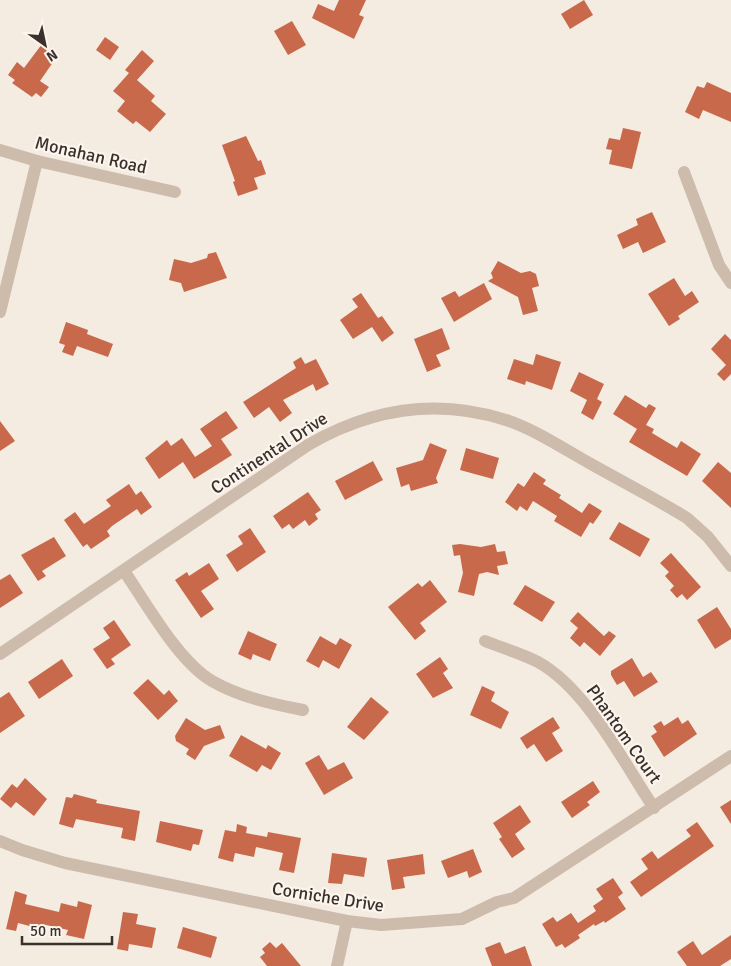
<svg xmlns="http://www.w3.org/2000/svg" width="731" height="966" font-family="Signika,sans-serif">
  <rect width="100%" height="100%" fill="#f4ebe1"/>
  <!-- building -->
  <g fill="#c8694b">
    <polygon points="339,0 366,0 359,15 364,17 354,39 312,18 318,4 334,11"/>
    <polygon points="584,0 593,15 570,29 561,14"/>
    <polygon points="292,21 306,45 288,55 274,31"/>
    <polygon points="105,37 119,47 110,60 96,50"/>
    <polygon points="42,44 58,55 40,81 49,87 41,97 36,93 32,97 12,83 15,80 8,75 17,62 24,68"/>
    <polygon points="142,50 154,61 137,80 155,96 151,101 166,114 150,132 136,121 133,124 117,111 125,101 113,91 129,73 125,70"/>
    <polygon points="707,82 731,93 731,122 703,110 699,119 685,112 697,86 704,88"/>
    <polygon points="623,128 641,132 632,169 609,164 612,150 606,149 609,138 620,140"/>
    <polygon points="246,136 258,161 261,160 266,174 254,178 258,189 238,196 233,182 235,181 222,145"/>
    <polygon points="652,212 666,242 643,253 638,242 623,249 617,235 638,225 636,219"/>
    <polygon points="216,252 227,278 184,292 181,283 169,280 174,259 191,263 207,258 208,254"/>
    <polygon points="498,261 521,273 530,271 536,274 539,286 532,288 538,311 523,315 518,297 488,281 493,278 491,273"/>
    <polygon points="674,278 685,296 692,291 699,302 678,316 680,319 669,326 648,294"/>
    <polygon points="484,283 492,299 454,322 441,298 455,291 459,297"/>
    <polygon points="361,293 378,318 382,316 394,333 382,342 372,327 353,339 340,320 358,307 352,299"/>
    <polygon points="66,322 88,330 87,334 113,344 108,357 77,346 73,356 62,352 65,345 59,343"/>
    <polygon points="442,328 450,349 436,355 441,366 427,372 414,339"/>
    <polygon points="725,334 731,340 731,374 724,381 717,374 726,365 711,349"/>
    <polygon points="536,354 561,362 552,390 526,381 525,385 507,379 514,359 533,365"/>
    <polygon points="301,357 305,364 316,359 329,384 316,391 313,384 283,400 292,413 280,422 269,407 254,418 243,402 296,368 293,362"/>
    <polygon points="579,372 604,384 597,399 602,402 593,420 581,413 587,400 570,391"/>
    <polygon points="625,395 646,408 649,404 656,408 646,425 654,429 652,433 677,448 681,441 701,454 687,476 629,442 637,429 613,414"/>
    <polygon points="226,411 238,428 221,439 232,455 194,479 183,462 159,479 145,458 167,440 171,446 182,438 195,457 212,446 200,429"/>
    <polygon points="0,421 15,441 0,451"/>
    <polygon points="430,443 447,450 436,478 438,483 411,491 409,484 401,487 396,468 423,460"/>
    <polygon points="466,448 499,458 493,479 460,470"/>
    <polygon points="373,461 383,480 345,500 335,481"/>
    <polygon points="718,462 731,473 731,508 702,481"/>
    <polygon points="534,472 546,480 543,484 561,495 559,498 582,513 589,503 602,511 593,524 590,522 581,537 554,521 557,516 533,501 527,511 520,506 517,511 505,502 518,483 524,487"/>
    <polygon points="129,484 136,495 141,491 152,507 141,515 137,509 112,526 107,531 110,536 91,549 87,544 83,547 64,520 75,512 84,524 111,506 106,500"/>
    <polygon points="308,492 321,510 315,514 318,519 309,526 305,520 293,529 289,524 282,529 273,516"/>
    <polygon points="619,522 650,539 640,557 609,539"/>
    <polygon points="250,528 266,552 237,572 226,555 243,544 238,536"/>
    <polygon points="54,537 66,556 42,571 46,576 38,581 21,555"/>
    <polygon points="460,544 481,547 495,544 497,552 505,551 508,564 497,566 499,575 487,572 479,574 474,596 458,592 463,573 460,555 454,556 452,545"/>
    <polygon points="671,553 701,587 687,600 682,594 677,598 670,590 674,586 665,576 669,572 660,563"/>
    <polygon points="209,563 219,579 201,591 214,609 201,618 175,580 187,572 189,576"/>
    <polygon points="10,574 23,593 0,608 0,580"/>
    <polygon points="430,580 447,602 420,623 426,631 415,640 388,607 418,583 422,587"/>
    <polygon points="525,585 555,602 542,622 513,604"/>
    <polygon points="717,607 731,629 731,639 715,649 697,620"/>
    <polygon points="578,612 604,636 609,631 616,636 600,656 584,642 580,647 570,638 578,628 570,621"/>
    <polygon points="114,620 131,645 111,659 115,664 107,669 93,649 110,638 103,628"/>
    <polygon points="248,631 277,644 270,661 253,654 251,660 238,654"/>
    <polygon points="320,636 336,645 340,638 352,645 339,669 323,660 319,668 306,661"/>
    <polygon points="440,657 448,669 443,673 453,688 433,698 416,674"/>
    <polygon points="632,658 643,677 651,672 658,682 634,697 624,681 617,685 611,675 611,671"/>
    <polygon points="62,659 73,676 39,699 28,682"/>
    <polygon points="148,679 164,695 169,690 178,701 158,720 133,693"/>
    <polygon points="482,686 495,692 491,701 509,712 501,729 470,715"/>
    <polygon points="9,692 25,716 0,733 0,698"/>
    <polygon points="371,697 389,712 364,740 347,727"/>
    <polygon points="553,717 560,728 552,733 563,751 546,762 534,744 527,749 520,738"/>
    <polygon points="678,717 682,724 688,720 697,734 664,757 651,736 657,732 653,726 661,721 664,726"/>
    <polygon points="186,718 205,730 220,725 225,738 204,746 195,760 186,754 189,749 176,741 175,736"/>
    <polygon points="241,735 266,749 268,745 281,753 271,770 262,765 257,772 229,756"/>
    <polygon points="319,755 328,770 344,762 353,778 324,795 305,763"/>
    <polygon points="25,778 47,799 34,816 16,802 11,808 0,799 12,784 17,788"/>
    <polygon points="593,781 600,792 587,802 590,805 572,818 561,802"/>
    <polygon points="74,794 97,800 96,803 140,811 135,841 121,838 123,828 76,819 73,828 59,824 66,797 72,798"/>
    <polygon points="731,800 731,824 720,807"/>
    <polygon points="520,805 531,822 515,834 525,849 512,858 499,839 502,837 493,823"/>
    <polygon points="160,821 203,830 199,845 193,844 191,851 156,842"/>
    <polygon points="697,822 714,846 641,897 630,882 648,869 641,859 652,851 658,859 691,836 686,830"/>
    <polygon points="237,824 247,827 246,833 267,837 268,832 301,838 294,873 279,870 283,853 256,847 254,857 235,853 233,862 218,858 225,830 236,832"/>
    <polygon points="473,849 482,872 469,878 467,871 448,878 441,861"/>
    <polygon points="332,853 367,858 364,877 344,874 342,884 328,883"/>
    <polygon points="423,854 425,874 403,877 405,888 392,890 387,860"/>
    <polygon points="613,878 623,893 618,897 626,909 605,923 604,921 595,926 594,924 578,935 580,938 565,948 562,944 556,947 542,924 553,917 557,922 571,913 578,923 596,911 593,906 603,899 596,889"/>
    <polygon points="15,891 27,895 25,904 59,912 61,903 77,907 78,901 92,905 84,939 66,935 68,930 42,924 41,929 18,923 16,931 6,929"/>
    <polygon points="123,912 138,914 136,924 156,928 152,948 129,944 128,951 117,949"/>
    <polygon points="183,927 217,937 211,958 177,948"/>
    <polygon points="731,935 731,959 720,966 687,966 677,952 693,941 702,955"/>
    <polygon points="270,942 276,948 282,943 301,966 267,966 260,957 265,953 262,949"/>
    <polygon points="500,942 505,954 525,946 532,966 492,966 485,948"/>
  </g>
  <g fill="none" stroke-linecap="round" stroke-linejoin="round">
    <!-- minor -->
    <g stroke="#cdbbac" stroke-width="12">
      <polyline points="0,150 37,161 175,192"/>
      <polyline points="684,172 719,265 731,283"/>
      <polyline points="0,312 37,161"/>
      <path d="M124,571c23,33 54,90 88,110 28,16 60,23 91,29"/>
      <path d="M485,641c17,7 36,12 53,21 49,27 85,100 116,146"/>
      <path d="M0,654l308,-209c62,-36 129,-47 198,-25 30,10 58,29 85,44 32,18 65,35 96,54l21,19 23,29"/>
      <polyline points="0,841 22,850 65,863 347,921 381,925 462,919 497,902 514,898 731,756"/>
      <polyline points="337,966 347,921"/>
    </g>
  </g>
  <g text-anchor="middle" stroke-width="4.5" stroke-linejoin="round" paint-order="stroke">
    <!-- street labels -->
    <g font-size="18" fill="#3b302b" stroke="#fbf5ee">
      <text transform="translate(91 155) rotate(13)" y="6">Monahan Road</text>
      <text transform="translate(269 453) rotate(-33)" y="6">Continental Drive</text>
      <text transform="translate(624 734) rotate(55)" y="6">Phantom Court</text>
      <text transform="translate(328 897) rotate(9)" y="6">Corniche Drive</text>
    </g>
  </g>
  <!-- north arrow -->
  <g transform="translate(45 45) rotate(147)" stroke="#fbf5ee" stroke-width="4" paint-order="stroke">
  <path d="M0-4L9 19L0 12L-9 19Z" fill="#3b302b"/>
  <text y="-8" font-size="14" font-weight="bold" text-anchor="middle" fill="#3b302b">N</text>
  </g>
  <!-- scale -->
  <path d="M22 936v8h90v-8" fill="none" stroke="#3b302b" stroke-width="2.5"/>
  <text x="30" y="936" font-size="15" fill="#3b302b" stroke="#fbf5ee" stroke-width="4" paint-order="stroke">50 m</text>
</svg>
